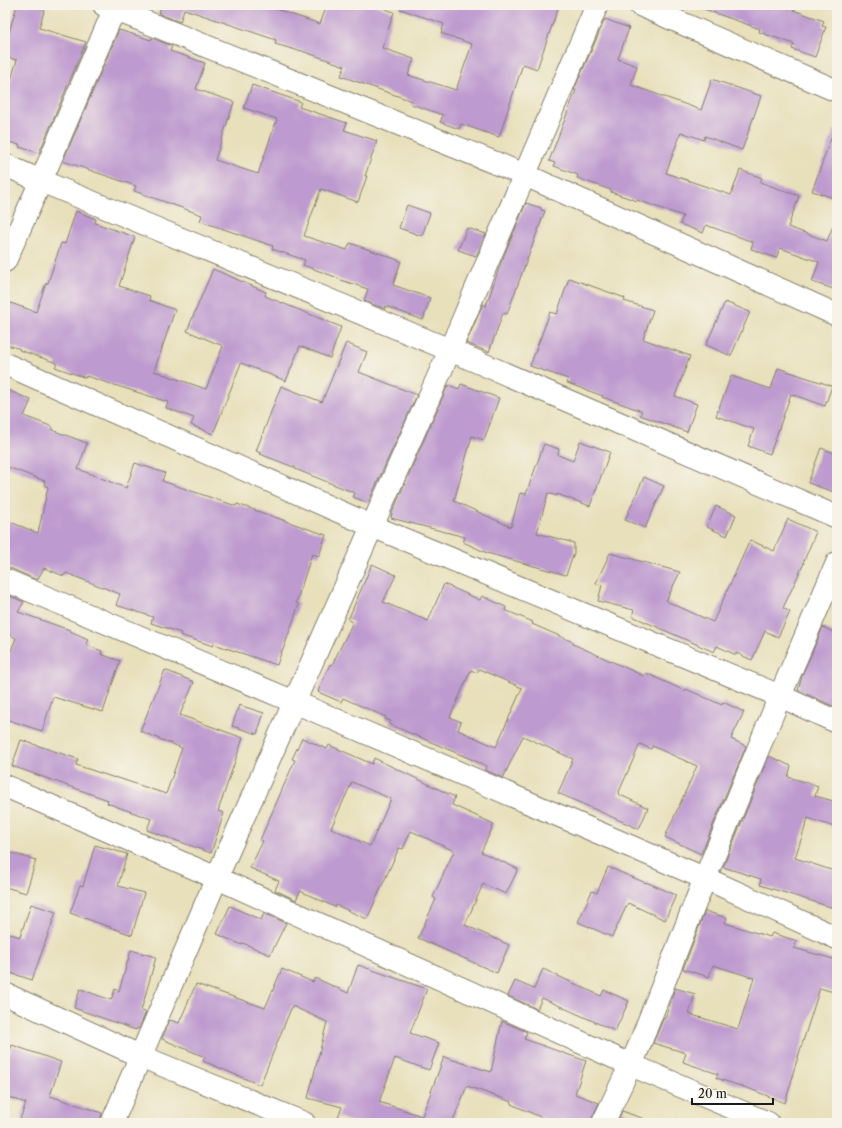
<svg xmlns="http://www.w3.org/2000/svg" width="842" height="1128" font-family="'Libre Caslon Text',serif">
  <rect width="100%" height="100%" fill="#f7f3e8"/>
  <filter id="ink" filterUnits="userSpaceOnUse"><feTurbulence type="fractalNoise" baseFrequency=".025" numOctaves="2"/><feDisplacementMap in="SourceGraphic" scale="8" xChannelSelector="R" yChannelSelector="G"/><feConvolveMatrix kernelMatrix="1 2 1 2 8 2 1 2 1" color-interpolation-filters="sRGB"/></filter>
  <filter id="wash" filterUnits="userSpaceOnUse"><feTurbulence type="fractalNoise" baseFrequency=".012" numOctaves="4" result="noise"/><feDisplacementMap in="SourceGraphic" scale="16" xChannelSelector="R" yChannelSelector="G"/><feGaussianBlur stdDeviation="0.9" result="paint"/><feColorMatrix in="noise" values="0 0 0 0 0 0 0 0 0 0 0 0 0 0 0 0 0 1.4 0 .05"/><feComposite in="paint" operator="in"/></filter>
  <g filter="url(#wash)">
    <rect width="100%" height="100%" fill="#e8e0bb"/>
    <g id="blocks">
      <!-- building -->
      <g fill="#bd9acf" fill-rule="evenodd">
        <polygon points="17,5 46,5 39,28 86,42 39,153 19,147 20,145 5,141 5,100 17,60 5,57 5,46"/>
        <polygon points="161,5 264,5 320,24 327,5 375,5 394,12 382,48 414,59 408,75 456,90 472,44 441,33 444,24 400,9 400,5 559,5 537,69 523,64 499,137 461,124 459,129 440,122 443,115 411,104 412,101 341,76 345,66 299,50 299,51 275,44 276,40 184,9 180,22 159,14"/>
        <polygon points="702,5 779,5 824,21 822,26 826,27 815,57 792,49 794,44 759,32 760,29 701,8"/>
        <polygon points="605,19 629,28 618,59 637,66 631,85 701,110 712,79 761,96 742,150 705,136 704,140 681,132 666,173 731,195 740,170 762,178 760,182 799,196 788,227 827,241 835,221 837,222 837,290 812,282 819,262 780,248 776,258 751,249 753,242 706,225 703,233 680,224 683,216 637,200 637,201 611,192 611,190 577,178 578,175 554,166 555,163 549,161 576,90 574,90"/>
        <polygon points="119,30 151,40 152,38 172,46 170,51 205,63 196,89 234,102 215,160 258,174 277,119 244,108 252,85 301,102 299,107 347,123 344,130 377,141 365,176 367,176 358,202 321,189 304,236 347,250 350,243 401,261 393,285 430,298 423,320 385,306 385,309 364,301 368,289 338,279 338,278 303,265 305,260 272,249 273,246 200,221 202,215 134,191 136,186 63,161"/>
        <polygon points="834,130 837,131 837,199 812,191"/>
        <polygon points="526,203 541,208 541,210 545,211 507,314 503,313 489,352 466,343 483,304 486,306 500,265"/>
        <polygon points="407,205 430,213 422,236 399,228"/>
        <polygon points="76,211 96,219 95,223 135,237 119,286 150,296 149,300 175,310 154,371 206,389 223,346 187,331 213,269 266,292 265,296 341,327 330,358 300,346 286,381 241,363 213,434 191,425 194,418 166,408 168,402 86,376 86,378 55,367 57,363 19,350 20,349 5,344 5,301 36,312 46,283 48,283 61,243 65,244"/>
        <polygon points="467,228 486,234 476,256 458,250"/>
        <polygon points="569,278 625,298 624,301 653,310 643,339 690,356 675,396 697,404 687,432 640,415 642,411 602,397 603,396 567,383 568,379 530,366 550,312 557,314"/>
        <polygon points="725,302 750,312 731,356 706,345"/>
        <polygon points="346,343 367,352 359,372 417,395 368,503 353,497 355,493 295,469 296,468 260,454 261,453 256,451 281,386 322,402"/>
        <polygon points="778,368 832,386 825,406 791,394 770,454 748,446 754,429 716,416 731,376 771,389"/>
        <polygon points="461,384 499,398 484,440 472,436 454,501 511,527 520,493 526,494 544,444 559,449 558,455 573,461 580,441 610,452 590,506 557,494 557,496 548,493 537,533 574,543 574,553 566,575 487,553 463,542 465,537 391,518 392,513 448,385 459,389"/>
        <polygon points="5,389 31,400 24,416 53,427 52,430 87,443 78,469 126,488 135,463 165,473 162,481 236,506 237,504 326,535 319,556 312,554 296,603 299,604 283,650 282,650 277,665 214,644 213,646 180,635 181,633 151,623 153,617 116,605 120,594 66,573 64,576 44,568 37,580 10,568 5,568 5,520 38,533 48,487 44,485 45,481 5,466"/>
        <polygon points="821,448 837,454 837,493 808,483"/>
        <polygon points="644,477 664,486 645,528 625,520"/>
        <polygon points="716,506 736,515 727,536 707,527"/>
        <polygon points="788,519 816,532 803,563 804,563 783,608 790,612 778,637 765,631 752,660 736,653 736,655 717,646 714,652 632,616 634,610 598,601 602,585 596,583 610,553 680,572 666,601 713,622 750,540 774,551"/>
        <path d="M372,564l24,11 -13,27 45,19 16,-37 36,16 2,-4 24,11 -1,3 28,12 -1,2 41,18v2l71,32 2,-3 39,18 1,-2 36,16 1,-3 21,10 -13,27 15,7 -45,108 -36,-17 32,-71 -45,-20 -1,3 -11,-5 -22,50 30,14 -9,21 -81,-36 15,-34 -50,-23 -20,42 -18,-8 2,-4 -98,-42 2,-3 -6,-2 1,-2 -43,-19 -2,4 -23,-10 12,-28 2,1 21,-43 -5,-2zM479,669l43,19 -26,59 -38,-17 3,-8 -11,-5 21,-47 6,3z"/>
        <polygon points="5,594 24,602 18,612 70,630 70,631 88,639 86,645 102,651 101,654 120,661 103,712 53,697 42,731 5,719 5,666 16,638 6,633 5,634"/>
        <polygon points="823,627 837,634 837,708 798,690 803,673"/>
        <polygon points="165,670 194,682 180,715 243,738 218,811 224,813 211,853 147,830 151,819 107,803 108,800 12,766 21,740 78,759 76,765 115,778 115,777 166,794 182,748 140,731"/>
        <polygon points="239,705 264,713 257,734 232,726"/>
        <path d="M302,738l25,11 2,-4 43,19 2,-6 81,39 -3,8 42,19 -13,28 37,17 -12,25 -23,-10 -18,41 44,20 -12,28 -79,-35 18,-39 -3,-2 21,-46 -43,-20 -8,18 -4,-1 -32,71 -31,-14 -1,2 -35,-16 -4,9 -21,-10 4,-9 -29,-13 13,-27 -3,-1 35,-80 -3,-1zM352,782l39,17 -21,47 -39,-18z"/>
        <polygon points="769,756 791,766 788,777 818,786 815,796 837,802 837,828 808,818 795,858 837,872 837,909 760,885 761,879 723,867"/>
        <polygon points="95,845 127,854 118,886 144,893 132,935 70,913 80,885 83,886"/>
        <polygon points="11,853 36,860 26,893 5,887 5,873"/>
        <polygon points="608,867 646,883 646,882 676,895 665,920 628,903 612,937 578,922 592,891 597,893"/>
        <polygon points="31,904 56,912 32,980 5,971 5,932 20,937"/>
        <polygon points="230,906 261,920 264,913 286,923 270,955 243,943 242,945 217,934"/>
        <polygon points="705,911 727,918 725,923 770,937 772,933 797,941 794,948 837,960 837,993 820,988 792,1076 793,1076 785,1103 750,1089 716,1078 718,1074 683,1062 686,1053 653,1043 664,1017 665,1018 675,988 695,994 689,1014 738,1029 754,978 713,965 709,977 683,969"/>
        <polygon points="131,950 156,957 141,1011 146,1012 139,1029 137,1028 136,1030 74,1008 80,989 111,1000 115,989 119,991"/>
        <polygon points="358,965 427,989 410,1033 439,1043 429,1070 395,1058 379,1102 422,1116 444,1057 491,1072 502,1021 527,1032 524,1039 586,1061 575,1094 599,1103 592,1118 591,1123 554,1123 511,1104 512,1102 467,1086 452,1123 354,1123 338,1117 342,1107 308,1098 327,1022 292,1006 260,1085 203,1061 205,1057 162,1039 170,1020 179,1023 196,984 265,1008 282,969 313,982 315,978 348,993"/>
        <polygon points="543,969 601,996 604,990 629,1001 615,1031 542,998 537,1009 508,996 515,981 534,989"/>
        <polygon points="12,1045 61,1062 50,1096 102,1113 100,1123 32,1123 20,1119 26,1103 5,1096 5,1065"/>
        <polygon points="622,1111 647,1120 647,1123 617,1123"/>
      </g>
    </g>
  </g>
  <g filter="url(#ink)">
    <use href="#blocks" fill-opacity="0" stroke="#827e6c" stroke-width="1"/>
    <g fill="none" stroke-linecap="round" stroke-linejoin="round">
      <!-- minor casing -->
      <g stroke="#827e6c" stroke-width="24">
        <g id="minor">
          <polyline points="104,5 525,175 837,315"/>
          <polyline points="640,5 837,91"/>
          <polyline points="5,165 41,181 450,350 837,517"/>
          <polyline points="5,261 41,181 116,5"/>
          <polyline points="5,364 372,526 780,696 837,722"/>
          <polyline points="5,580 292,701 718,884 837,938"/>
          <polyline points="5,786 217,878 631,1065 768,1123"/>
          <polyline points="5,994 140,1056 304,1123"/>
          <polyline points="112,1123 224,861 450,350 597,5"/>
          <polyline points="603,1123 637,1051 705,878 780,696 837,563"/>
        </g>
      </g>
      <!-- minor -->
      <use href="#minor" stroke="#fff" stroke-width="22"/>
    </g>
  </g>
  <!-- margin -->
  <rect width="842" height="1128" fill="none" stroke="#f7f3e8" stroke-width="20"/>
  <!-- scale -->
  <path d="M692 1098v6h81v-6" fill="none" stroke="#1c1c1c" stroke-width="2"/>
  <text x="698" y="1098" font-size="12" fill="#1c1c1c" stroke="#f7f3e8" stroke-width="3" paint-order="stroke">20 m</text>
</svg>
